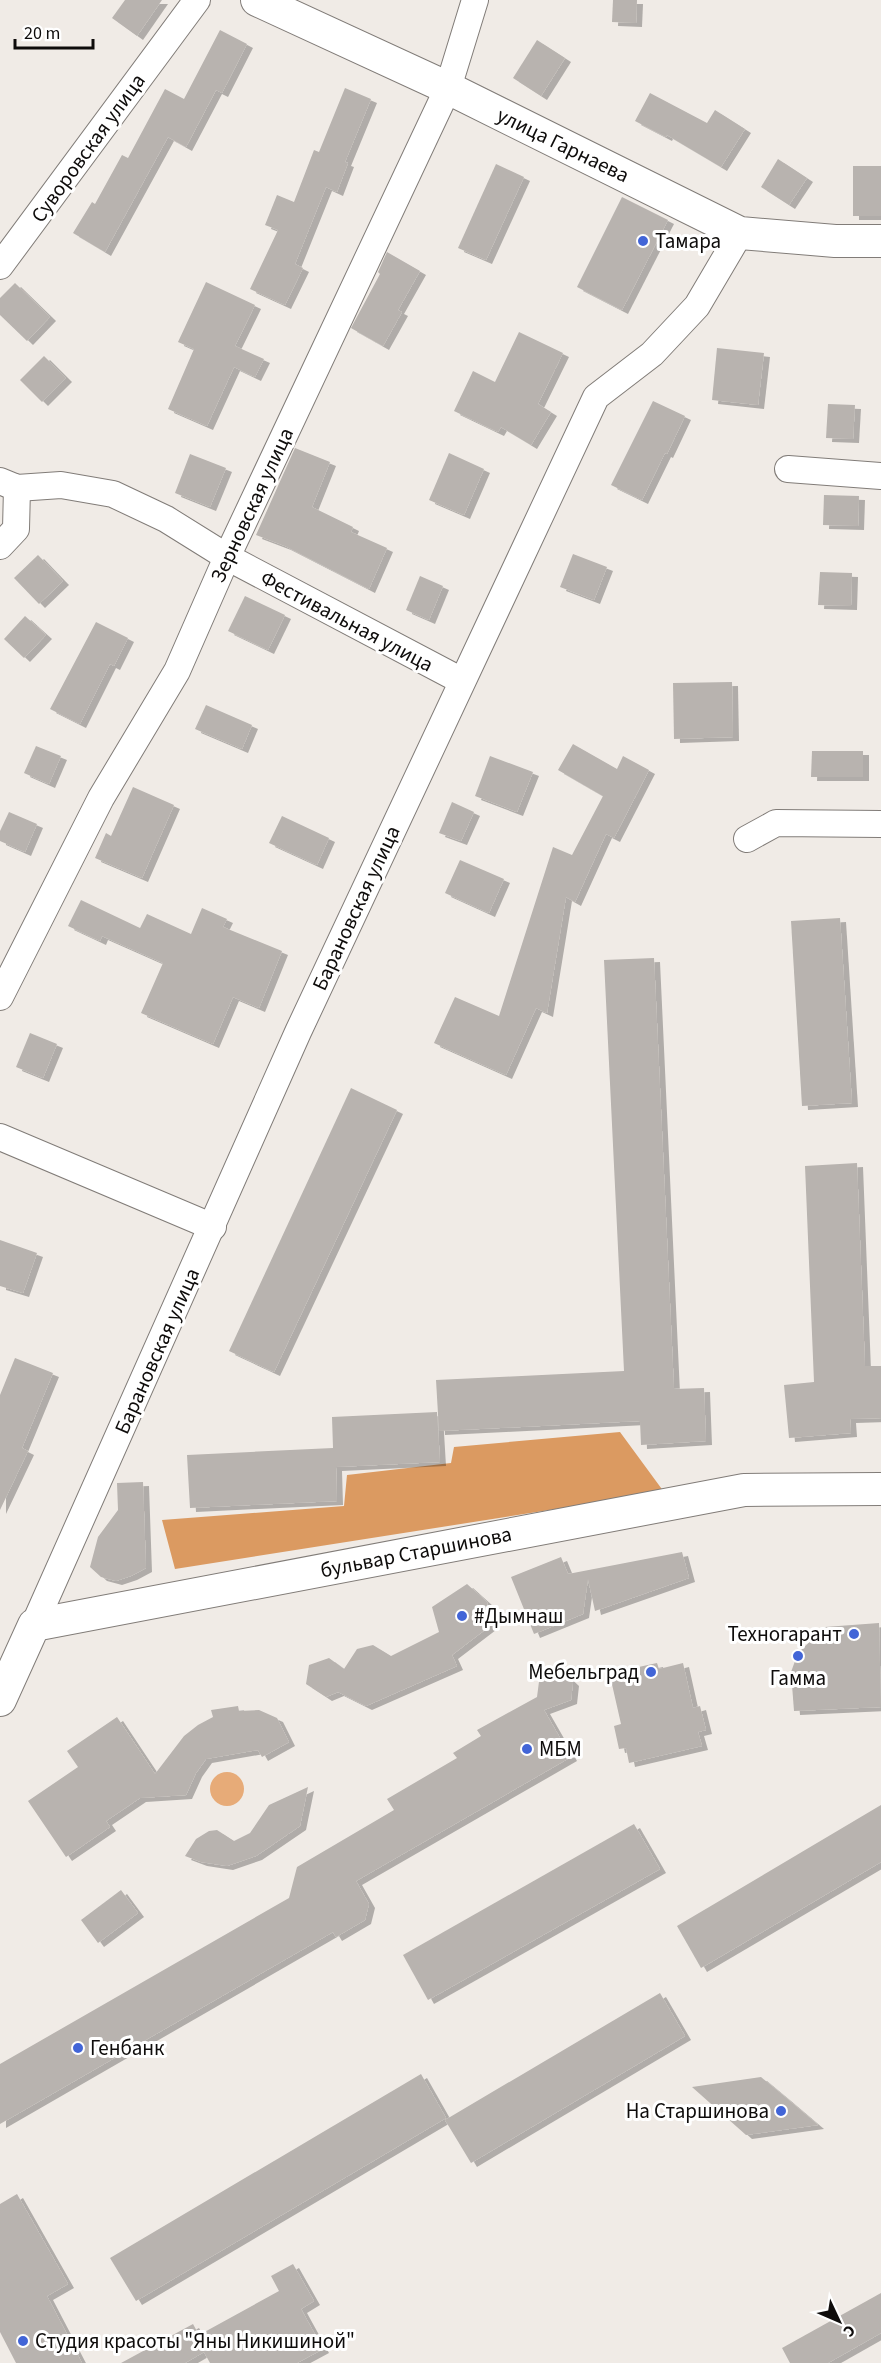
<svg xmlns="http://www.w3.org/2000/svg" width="881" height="2363" font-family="'Source Sans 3',sans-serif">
  <defs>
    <filter id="shadow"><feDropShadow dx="6" dy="4" stdDeviation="0" flood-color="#0004"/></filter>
  </defs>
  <rect width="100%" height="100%" fill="#f0ebe6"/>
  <!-- green -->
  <circle fill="#e7ab78" cx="227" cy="1789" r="17"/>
  <!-- forest -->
  <polygon fill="#db9a61" points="620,1432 664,1492 175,1569 162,1520 344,1506 347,1475 451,1463 454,1447"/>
  <!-- building -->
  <g fill="#b8b3af" filter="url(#shadow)">
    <polygon points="125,0 162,0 137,36 112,18"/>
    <polygon points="613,0 637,0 636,23 612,22"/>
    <polygon points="220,30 247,44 222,93 216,90 186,147 168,137 105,252 73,233 92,202 95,204 122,155 128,158 165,89 184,99"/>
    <polygon points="537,40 565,58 541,96 513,78"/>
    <polygon points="345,88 371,99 345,162 348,163 337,192 326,187 295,264 303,268 285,305 250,289 278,230 265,225 277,195 294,202 314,150 319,152"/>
    <polygon points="650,93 707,123 715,110 745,129 721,167 667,135 666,137 635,121"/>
    <polygon points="778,159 807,178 789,205 761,187"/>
    <polygon points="496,164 524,177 486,260 458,248"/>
    <rect x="853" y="166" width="28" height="50"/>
    <polygon points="622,197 668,220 622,310 577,287"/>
    <polygon points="387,252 420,271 398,310 402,312 383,346 351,328 380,274 378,272"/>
    <polygon points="206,282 255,305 235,346 264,359 255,377 234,367 207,426 168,409 194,349 178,342"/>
    <polygon points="15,283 50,317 27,341 0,315 0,298"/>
    <polygon points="519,332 563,353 538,404 551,412 531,445 501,427 498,432 454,411 473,371 495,382"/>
    <polygon points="717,348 764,353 758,405 712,400"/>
    <polygon points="44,356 66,378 42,402 20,380"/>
    <polygon points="653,401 685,416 667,454 665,453 642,500 611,485"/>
    <polygon points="828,404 855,405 853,439 826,438"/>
    <polygon points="295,448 330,462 312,507 353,527 351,532 387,548 369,589 285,546 256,535"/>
    <polygon points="449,453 484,469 464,515 429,500"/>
    <polygon points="190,454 226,468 210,507 175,493"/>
    <polygon points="824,495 859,496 858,526 823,525"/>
    <polygon points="573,554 607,567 594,600 560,587"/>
    <polygon points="38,555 63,581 39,604 14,578"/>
    <polygon points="820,572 852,573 851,606 818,605"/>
    <polygon points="420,576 443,586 429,620 406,610"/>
    <polygon points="245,596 285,615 268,650 228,631"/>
    <polygon points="25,616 46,635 24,658 4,639"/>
    <polygon points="96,622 128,638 114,666 110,664 80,724 50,709"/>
    <polygon points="732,682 733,737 674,739 673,683"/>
    <polygon points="206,705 252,725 242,749 195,729"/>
    <polygon points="573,744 617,769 623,756 649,770 614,838 606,834 575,902 566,897 547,1013 536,1008 506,1075 434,1043 455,997 499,1016 553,847 572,855 603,796 558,770"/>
    <polygon points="36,746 61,756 49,784 24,773"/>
    <polygon points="812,751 863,751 863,777 811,777"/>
    <polygon points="490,756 533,772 517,812 475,796"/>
    <polygon points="133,787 174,805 142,878 95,858 106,833 111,836"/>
    <polygon points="452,802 474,812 461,841 439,833"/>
    <polygon points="9,812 37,824 25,852 0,841 0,831"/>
    <polygon points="282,816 329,838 317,865 269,843"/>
    <polygon points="460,860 504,879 489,913 445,893"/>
    <polygon points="81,900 140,928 147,914 191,934 202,908 227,919 223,927 282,951 259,1008 233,997 213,1044 141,1013 163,963 102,936 100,941 68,926"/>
    <polygon points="840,918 852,1103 802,1106 791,921"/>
    <polygon points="654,958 674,1389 704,1388 706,1441 641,1445 640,1421 439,1431 436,1380 624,1371 604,960"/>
    <polygon points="30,1033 57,1044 43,1078 16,1067"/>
    <polygon points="351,1088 397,1110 274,1372 229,1351"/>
    <polygon points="857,1163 865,1366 881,1366 881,1418 850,1419 851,1433 789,1438 784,1385 814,1382 805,1166"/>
    <polygon points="0,1240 37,1253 23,1293 0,1286"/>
    <polygon points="15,1358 53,1373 22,1448 28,1451 0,1510 0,1395"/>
    <polygon points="437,1412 440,1462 336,1467 337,1501 190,1508 187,1455 333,1448 332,1417"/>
    <polygon points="143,1482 146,1568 131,1576 116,1581 101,1577 90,1567 98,1537 118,1510 117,1483"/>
    <polygon points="682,1552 689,1578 595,1611 588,1579 583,1614 534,1634 511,1577 561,1557 568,1574"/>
    <polygon points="467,1584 487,1602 490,1626 452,1655 457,1666 366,1706 338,1692 326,1697 306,1684 309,1665 329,1658 344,1669 357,1649 373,1645 391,1656 439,1632 432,1607"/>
    <polygon points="879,1623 881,1707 794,1711 791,1672 798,1653 825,1627"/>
    <polygon points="657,1663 659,1669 683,1663 693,1708 700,1706 706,1730 698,1732 702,1746 629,1763 626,1748 619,1749 614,1726 621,1724 611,1680 636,1674 634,1668"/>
    <polygon points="557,1667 573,1682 571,1700 544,1710 571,1757 356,1881 369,1904 365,1920 336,1937 333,1932 0,2124 0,2064 289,1898 297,1867 394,1810 387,1799 457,1758 453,1753 481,1736 477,1730 537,1697 540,1674"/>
    <polygon points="238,1706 239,1711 259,1710 277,1718 289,1742 262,1757 258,1750 206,1759 196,1773 186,1795 140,1798 106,1821 110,1827 66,1857 28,1801 78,1767 67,1751 117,1717 155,1774 184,1736 198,1725 213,1717 211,1710"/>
    <polygon points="308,1787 300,1826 256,1856 227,1866 201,1862 185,1856 196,1839 209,1831 217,1830 234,1841 250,1833 269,1805"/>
    <polygon points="881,1805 881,1862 701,1968 677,1926"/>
    <polygon points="634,1824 660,1869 428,2000 403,1955"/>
    <polygon points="121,1890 138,1913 98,1943 81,1920"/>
    <polygon points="660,1993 685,2036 471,2163 445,2120"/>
    <polygon points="421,2074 446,2118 136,2301 110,2258"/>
    <polygon points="761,2077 785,2097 818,2125 746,2135 692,2087"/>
    <polygon points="17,2194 68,2284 47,2296 82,2363 16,2363 0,2332 0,2204"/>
    <polygon points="293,2264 314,2301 301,2309 323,2349 297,2363 210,2363 204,2352 185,2363 121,2363 193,2324 199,2335 279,2291 271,2276"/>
    <polygon points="881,2293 881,2333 828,2363 790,2363 782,2348"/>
  </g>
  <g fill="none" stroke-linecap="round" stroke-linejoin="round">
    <!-- minor casing -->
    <g stroke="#817c78" stroke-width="28">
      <g id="minor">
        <polyline points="0,266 197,0"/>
        <polyline points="788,469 881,476"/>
        <polyline points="0,481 17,488 61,485 113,494 166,519 227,557 462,681"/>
        <polyline points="0,546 16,529 17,488"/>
        <polyline points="747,839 776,823 881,824"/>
        <polyline points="0,997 101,798 177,671 227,557 448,88 475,0"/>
        <polyline points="0,1137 213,1227"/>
        <polyline points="34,1625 298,1032 596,397 652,354 697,306 740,233"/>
      </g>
    </g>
    <!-- tertiary casing -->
    <g stroke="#817c78" stroke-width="34">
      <g id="tertiary">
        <polyline points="257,0 448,88 740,233 835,241 881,241"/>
        <polyline points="0,1700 34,1625 744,1490 881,1489"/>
      </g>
    </g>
    <!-- minor -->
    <use href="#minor" stroke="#fff" stroke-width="26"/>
    <!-- tertiary -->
    <use href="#tertiary" stroke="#fff" stroke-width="32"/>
  </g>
  <!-- markers -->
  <g fill="#4265d7" stroke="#fff" stroke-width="2">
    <circle cx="643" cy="241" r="6"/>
    <circle cx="462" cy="1616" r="6"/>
    <circle cx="854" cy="1634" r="6"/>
    <circle cx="798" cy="1656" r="6"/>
    <circle cx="651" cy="1672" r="6"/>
    <circle cx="527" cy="1749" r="6"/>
    <circle cx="78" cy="2048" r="6"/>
    <circle cx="781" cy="2111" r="6"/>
    <circle cx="23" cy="2341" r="6"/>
  </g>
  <g text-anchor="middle" stroke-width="6" stroke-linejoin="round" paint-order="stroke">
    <!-- street labels -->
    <g font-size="21" fill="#0e0c0b" stroke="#fff">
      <text transform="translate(563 145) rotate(26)" y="7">улица Гарнаева</text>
      <text transform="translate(88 148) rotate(-54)" y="7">Суворовская улица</text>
      <text transform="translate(252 505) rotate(-65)" y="7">Зерновская улица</text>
      <text transform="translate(347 621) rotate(28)" y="7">Фестивальная улица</text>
      <text transform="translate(356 908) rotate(-65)" y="7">Барановская улица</text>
      <text transform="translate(157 1351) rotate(-66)" y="7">Барановская улица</text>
      <text transform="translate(416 1552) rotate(-11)" y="7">бульвар Старшинова</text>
    </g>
    <!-- poi labels -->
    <g font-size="21" fill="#0e0c0b" stroke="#fff" text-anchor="start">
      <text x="655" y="248">Тамара</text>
      <text x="474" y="1623">#Дымнаш</text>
      <text x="842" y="1641" text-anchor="end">Техногарант</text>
      <text x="639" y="1679" text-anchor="end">Мебельград</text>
      <text x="798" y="1685" text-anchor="middle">Гамма</text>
      <text x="539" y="1756">МБМ</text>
      <text x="90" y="2055">Генбанк</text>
      <text x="769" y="2118" text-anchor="end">На Старшинова</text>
      <text x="35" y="2348">Студия красоты "Яны Никишиной"</text>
    </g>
  </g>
  <!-- north arrow -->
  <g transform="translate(839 2321) rotate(134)" stroke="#ffffff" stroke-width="4.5" paint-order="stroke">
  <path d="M0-4.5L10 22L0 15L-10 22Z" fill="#0e0c0b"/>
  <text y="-9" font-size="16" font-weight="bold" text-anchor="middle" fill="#0e0c0b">С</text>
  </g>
  <!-- scale -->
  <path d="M15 39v9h78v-9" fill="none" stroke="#0e0c0b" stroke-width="3"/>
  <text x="24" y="39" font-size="18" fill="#0e0c0b" stroke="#ffffff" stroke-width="4.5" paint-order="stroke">20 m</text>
</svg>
